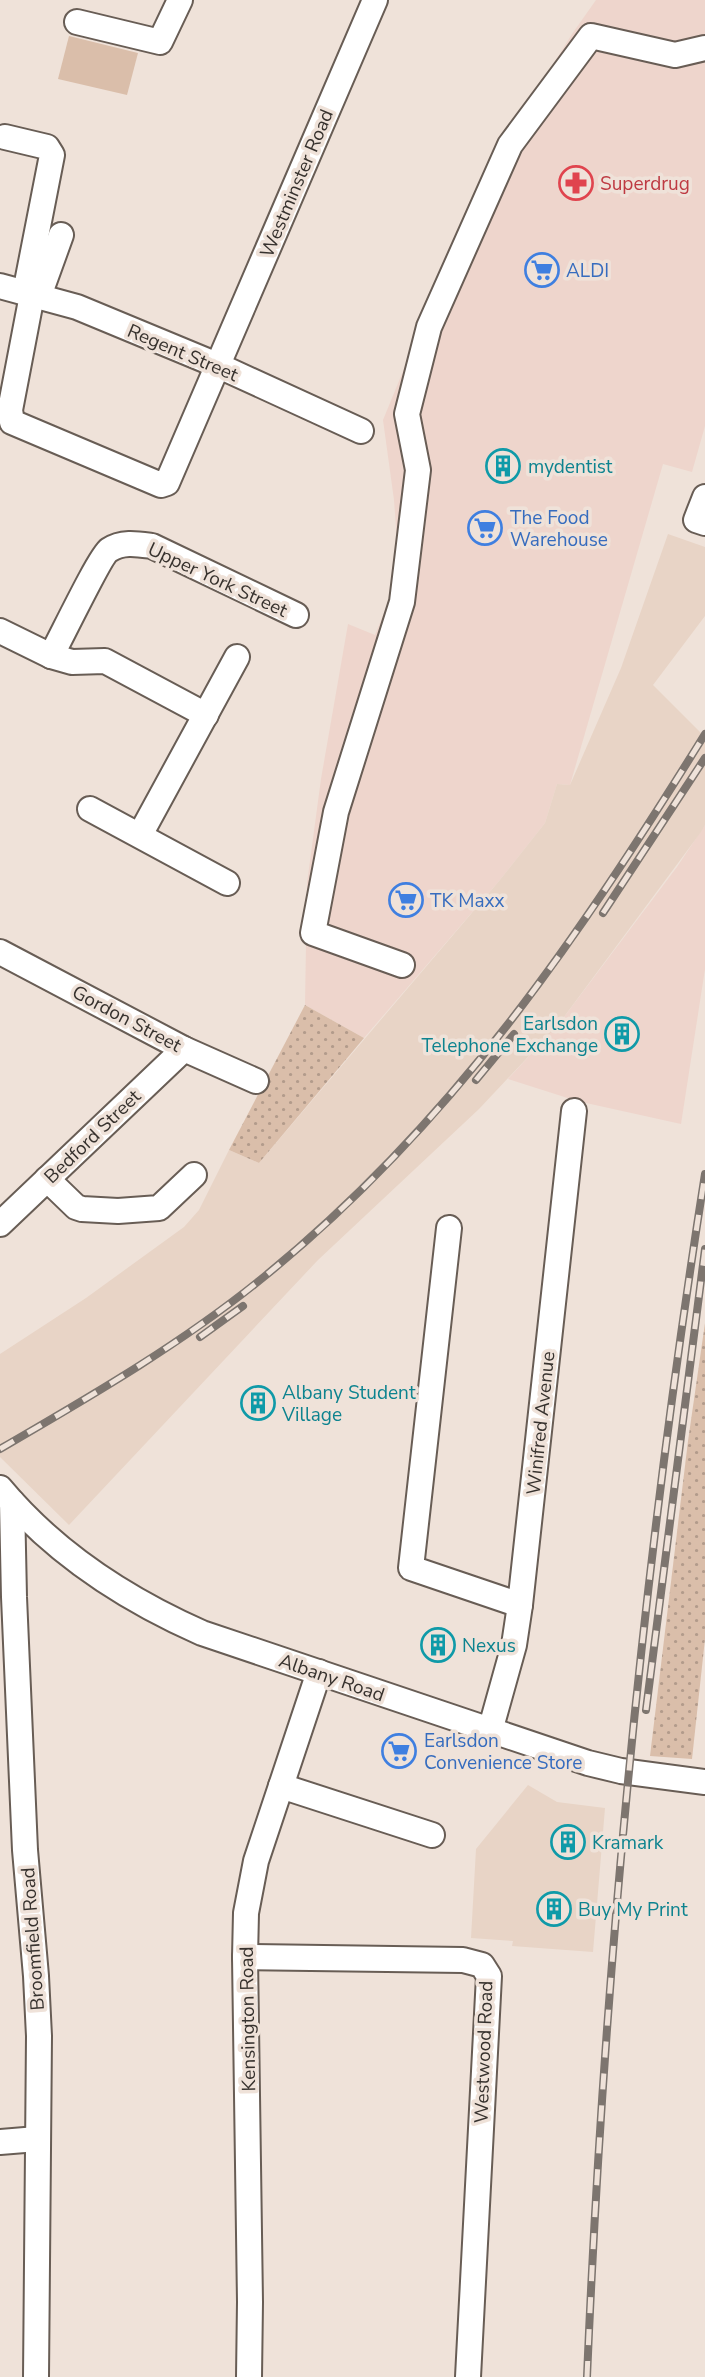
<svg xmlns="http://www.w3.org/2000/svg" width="705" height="2377" font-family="'Nunito Sans',sans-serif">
  <defs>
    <pattern id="park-dots" width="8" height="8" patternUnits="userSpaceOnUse" patternTransform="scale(1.75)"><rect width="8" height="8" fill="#dabeaa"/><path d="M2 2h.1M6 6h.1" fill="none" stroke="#b29b8b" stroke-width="1.8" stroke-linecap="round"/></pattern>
  </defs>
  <rect width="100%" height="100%" fill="#efe2d9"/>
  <!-- commercial -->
  <g fill="#eed5cc">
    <polygon points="596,0 705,0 705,426 692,472 663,464 570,785 557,784 545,823 499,881 364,1038 305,1005 307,883 321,779 348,624 375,635 391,596 397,541 394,500 383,420 482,178 572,34"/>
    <polygon points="705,825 705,969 681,1124 577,1101 508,1079 558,1025 677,867"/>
  </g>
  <!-- built -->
  <g fill="#e8d4c6">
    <polygon points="668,534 705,547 705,616 653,685 705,737 705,825 701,832 558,1025 479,1109 318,1260 69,1525 0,1457 0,1354 86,1298 184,1227 199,1210 229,1150 259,1163 499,881 545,823 557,784 570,785 621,668"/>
    <polygon points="528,1785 557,1802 605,1808 593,1952 512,1946 513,1941 471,1938 476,1849"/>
  </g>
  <!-- grass -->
  <polygon fill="#dabeaa" points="69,36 138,53 127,95 58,79"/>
  <!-- park -->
  <g fill="url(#park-dots)">
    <polygon points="305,1005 364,1038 259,1163 229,1150"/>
    <polygon points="705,1323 705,1639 692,1759 650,1756 688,1441"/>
  </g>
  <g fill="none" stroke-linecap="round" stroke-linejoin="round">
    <!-- minor casing -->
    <g stroke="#685d55" stroke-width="28">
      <g id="minor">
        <polyline points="77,22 160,42 180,0"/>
        <polyline points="5,137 47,147 52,155 25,293"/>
        <polyline points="0,286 77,307 217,365 361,431"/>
        <polyline points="32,295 10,410 12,422 161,485 167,483 375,0"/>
        <polyline points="39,296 61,235"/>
        <polyline points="705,497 696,520 705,523"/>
        <polyline points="0,631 51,656 72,662 105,661 206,715"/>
        <path d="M51,656c9,-16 49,-100 58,-106 13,-9 29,-6 43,-4l144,69"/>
        <polyline points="90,809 227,883"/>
        <polyline points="140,835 237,657"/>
        <polyline points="0,952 184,1049 256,1081"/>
        <polyline points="402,965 313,933 336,812 402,602 418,470 407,414 429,327 510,145 591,36 675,55 705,48"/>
        <polyline points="47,1179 76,1207 82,1209 118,1211 159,1208 194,1175"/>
        <polyline points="0,1224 184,1049"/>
        <polyline points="449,1228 411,1568 520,1605"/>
        <path d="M0,1488c55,66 125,111 202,145l386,130 33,8 84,11"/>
        <polyline points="12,1502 14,1597 25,1850 36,1976 39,2036 36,2377"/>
        <polyline points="490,1731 514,1645 520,1605 574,1111"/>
        <polyline points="281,1786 432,1835"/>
        <polyline points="245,1957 463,1960 482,1965 489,1976 468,2377"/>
        <polyline points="0,2142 37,2139"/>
        <polyline points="249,2377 250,2302 245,1957 246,1913 256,1861 319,1672"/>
      </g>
    </g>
    <!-- minor -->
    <use href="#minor" stroke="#fff" stroke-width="24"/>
    <!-- rail casing -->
    <g stroke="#7d756f" stroke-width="8">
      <g id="rail">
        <polyline points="603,913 705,758"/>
        <polyline points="476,1080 514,1034"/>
        <polyline points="200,1337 243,1306"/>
        <path d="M0,1449c91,-53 183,-106 265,-173 188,-153 314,-339 440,-542"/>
        <polyline points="646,1710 705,1249"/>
        <path d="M587,2377c17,-403 55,-805 118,-1203"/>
      </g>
    </g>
    <!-- rail -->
    <use href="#rail" stroke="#efe2d9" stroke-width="5" stroke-dasharray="16" stroke-linecap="butt"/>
  </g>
  <!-- icons -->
  <defs>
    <g id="pharmacy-ring" transform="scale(1.75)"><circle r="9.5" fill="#efe2d9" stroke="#e0444e" stroke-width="1.5"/><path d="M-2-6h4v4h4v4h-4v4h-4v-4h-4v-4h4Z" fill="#e0444e"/></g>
    <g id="supermarket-ring" transform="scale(1.75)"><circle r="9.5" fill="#efe2d9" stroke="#3f7fe0" stroke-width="1.5"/><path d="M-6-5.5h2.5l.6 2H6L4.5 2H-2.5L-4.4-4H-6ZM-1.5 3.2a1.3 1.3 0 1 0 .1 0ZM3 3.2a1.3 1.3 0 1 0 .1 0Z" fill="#3f7fe0"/></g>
    <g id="building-ring" transform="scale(1.75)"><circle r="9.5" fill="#efe2d9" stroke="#0f9aa8" stroke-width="1.5"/><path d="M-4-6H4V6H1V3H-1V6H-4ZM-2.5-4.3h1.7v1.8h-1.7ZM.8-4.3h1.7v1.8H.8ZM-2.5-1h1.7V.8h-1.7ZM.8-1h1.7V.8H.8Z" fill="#0f9aa8"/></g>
  </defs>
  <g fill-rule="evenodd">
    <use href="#pharmacy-ring" x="576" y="183"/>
    <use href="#supermarket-ring" x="542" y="270"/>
    <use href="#building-ring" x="503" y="466"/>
    <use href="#supermarket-ring" x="485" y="528"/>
    <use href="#supermarket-ring" x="406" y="900"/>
    <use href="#building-ring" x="622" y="1034"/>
    <use href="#building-ring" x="258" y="1403"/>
    <use href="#building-ring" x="438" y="1645"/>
    <use href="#supermarket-ring" x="399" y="1751"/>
    <use href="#building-ring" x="568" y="1842"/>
    <use href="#building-ring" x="554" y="1909"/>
  </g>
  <g text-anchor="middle" stroke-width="7" stroke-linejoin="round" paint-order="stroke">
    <!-- street labels -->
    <g font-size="19" fill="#37322e" stroke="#efe2d9">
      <text transform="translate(296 183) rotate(-67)" y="7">Westminster Road</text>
      <text transform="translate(183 352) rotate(23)" y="7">Regent Street</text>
      <text transform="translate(218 579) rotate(25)" y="7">Upper York Street</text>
      <text transform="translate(127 1018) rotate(28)" y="7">Gordon Street</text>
      <text transform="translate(92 1136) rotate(-44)" y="7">Bedford Street</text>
      <text transform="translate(540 1423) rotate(-84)" y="7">Winifred Avenue</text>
      <text transform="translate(332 1677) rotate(19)" y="7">Albany Road</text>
      <text transform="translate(32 1939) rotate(-94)" y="7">Broomfield Road</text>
      <text transform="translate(247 2019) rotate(-91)" y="7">Kensington Road</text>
      <text transform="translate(483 2052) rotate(-88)" y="7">Westwood Road</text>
    </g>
    <!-- health labels -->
    <g font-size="19" fill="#be3a42" stroke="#efe2d9" text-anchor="start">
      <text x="600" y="190">Superdrug</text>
    </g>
    <!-- shop labels -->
    <g font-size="19" fill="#366cbe" stroke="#efe2d9" text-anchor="start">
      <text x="566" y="277">ALDI</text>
      <text x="510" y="524">The Food<tspan x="510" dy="22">Warehouse</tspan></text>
      <text x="430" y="907">TK Maxx</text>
      <text x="424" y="1747">Earlsdon<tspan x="424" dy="22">Convenience Store</tspan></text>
    </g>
    <!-- culture labels -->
    <g font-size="19" fill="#0d838f" stroke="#efe2d9" text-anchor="start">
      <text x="528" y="473">mydentist</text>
      <text x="598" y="1030" text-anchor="end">Earlsdon<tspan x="598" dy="22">Telephone Exchange</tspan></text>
      <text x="282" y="1399">Albany Student<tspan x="282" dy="22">Village</tspan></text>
      <text x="462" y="1652">Nexus</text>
      <text x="592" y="1849">Kramark</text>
      <text x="578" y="1916">Buy My Print</text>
    </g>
  </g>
</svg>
